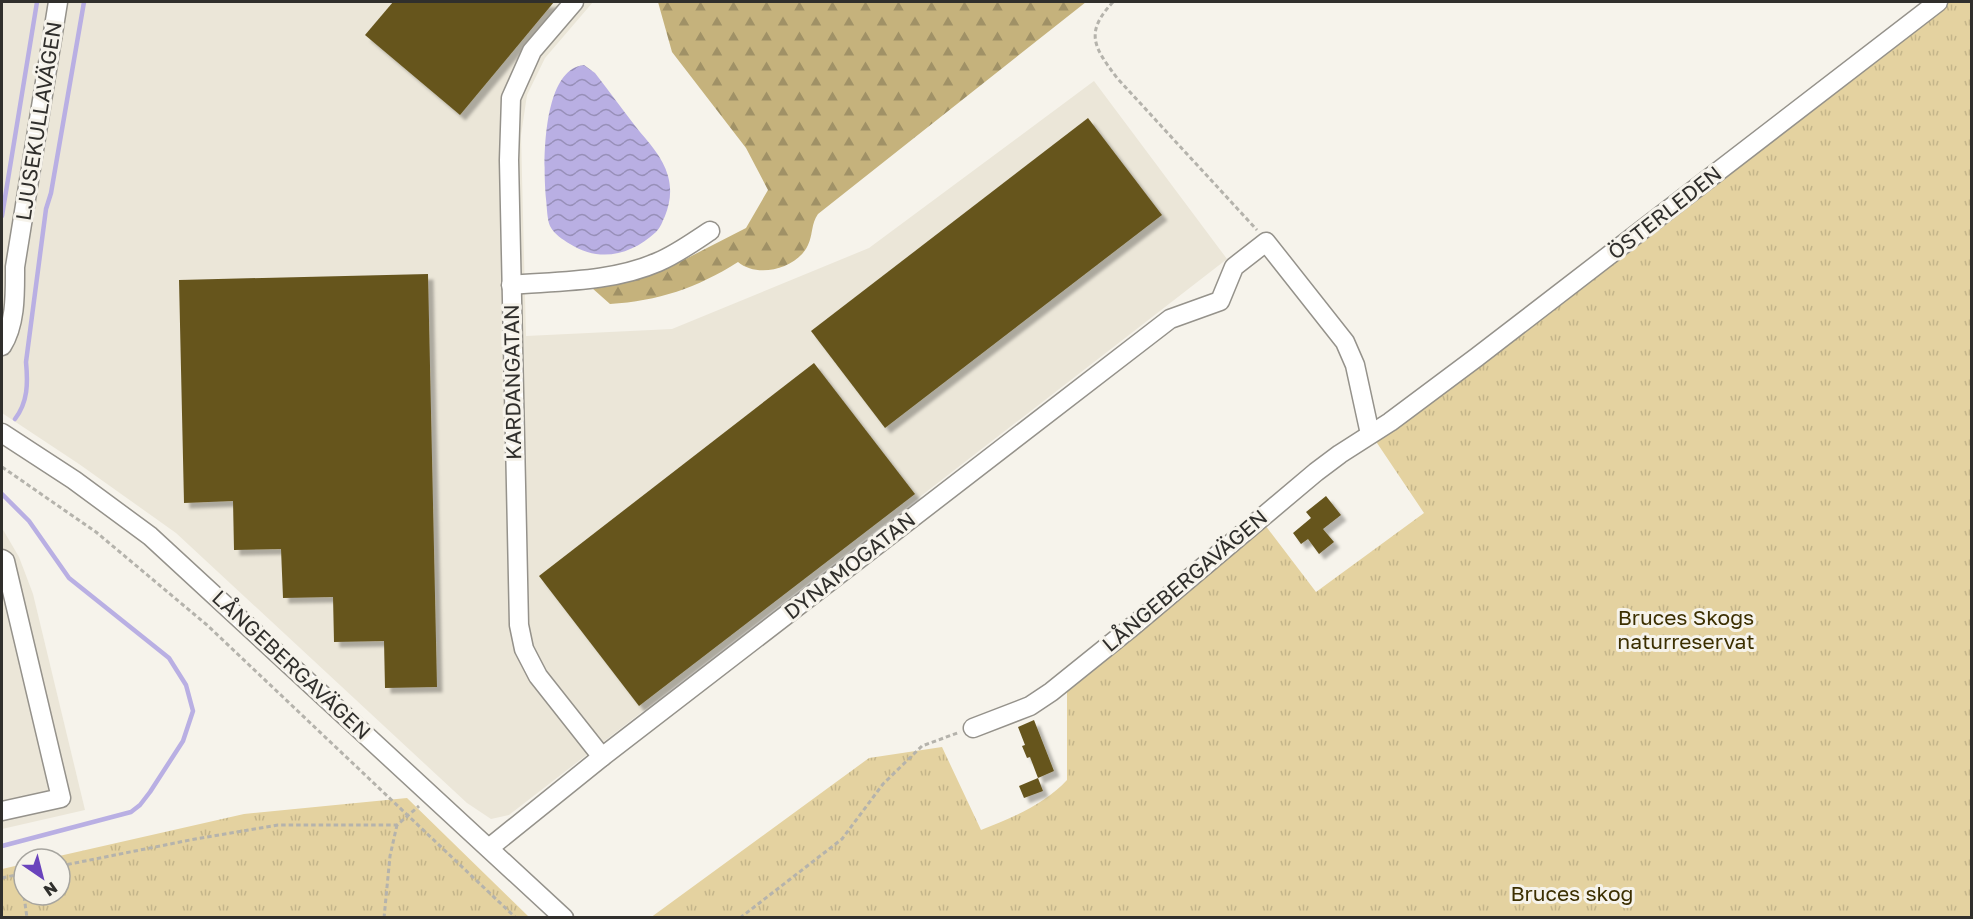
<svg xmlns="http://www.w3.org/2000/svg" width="1973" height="919" font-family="'Golos Text',sans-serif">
  <defs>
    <pattern id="forest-firs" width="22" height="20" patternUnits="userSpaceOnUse" patternTransform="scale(1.5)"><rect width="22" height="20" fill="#c5b27c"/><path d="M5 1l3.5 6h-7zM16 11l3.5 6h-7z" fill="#a09166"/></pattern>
    <pattern id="park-tufts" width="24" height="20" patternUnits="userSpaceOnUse" patternTransform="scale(1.5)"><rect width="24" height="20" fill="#e4d2a0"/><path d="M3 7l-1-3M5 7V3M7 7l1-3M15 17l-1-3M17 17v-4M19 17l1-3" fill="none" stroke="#c4b58a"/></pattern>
    <pattern id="water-waves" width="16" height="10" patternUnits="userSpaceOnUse" patternTransform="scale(1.5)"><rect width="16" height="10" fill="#b9afe3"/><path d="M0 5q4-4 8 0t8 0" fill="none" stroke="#978fb8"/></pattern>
    <filter id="shadow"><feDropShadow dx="5.5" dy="5.5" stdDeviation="1.5" flood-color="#0004"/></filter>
  </defs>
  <rect width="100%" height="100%" fill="#f6f3eb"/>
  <!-- built -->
  <g fill="#ebe6d8">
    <polygon points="2,2 593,2 545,58 527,95 521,135 526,336 672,329 869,248 1094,81 1227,259 509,815 491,819 467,803 176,533 79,464 2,413"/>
    <polygon points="2,528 19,557 33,594 85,810 2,829"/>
  </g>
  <!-- forest -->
  <path fill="url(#forest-firs)" d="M658,2h428l-268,212c-7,10 -5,20 -10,31 -10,23 -50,34 -70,17 -41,26 -80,39 -128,42l-18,-16 74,-19 80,-41 22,-38 -22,-42 -74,-96z"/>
  <!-- park -->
  <g fill="url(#park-tufts)">
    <path d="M1943,2h28v915l-1321,1 219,-160 73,-11 39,83c31,-12 64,-26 86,-50v-90l198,-165 51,67 108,-79 -49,-73z"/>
    <polygon points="407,798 529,917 2,917 2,869 24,864 24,895 60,895 60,859 46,859 244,814"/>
  </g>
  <!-- water -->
  <path fill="url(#water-waves)" d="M584,65l11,8c14,18 27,36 41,54 12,15 27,30 32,49 4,15 2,27 -3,40 -3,6 -4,11 -9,16 -25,23 -56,31 -86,12 -8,-5 -15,-9 -20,-18 -3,-7 -3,-19 -4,-27 -3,-31 -5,-130 38,-134z"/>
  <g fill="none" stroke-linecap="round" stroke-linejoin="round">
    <!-- stream -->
    <g stroke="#b9afe3" stroke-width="4.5">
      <polyline points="2,216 37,2"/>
      <path d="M15,419c13,-17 13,-36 11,-57l20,-153 5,-16 33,-191"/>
      <polyline points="2,494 29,521 69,578 169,658 186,685 193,711 183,741 150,792 140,805 131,812 2,846"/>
    </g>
  </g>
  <!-- building -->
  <g fill="#66551f" filter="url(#shadow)">
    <polygon points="393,2 554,2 460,115 365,35"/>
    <polygon points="1088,118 1162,215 885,428 811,331"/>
    <polygon points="428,274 437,687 385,688 384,641 334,642 333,597 283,598 281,549 234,550 233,501 184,503 179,280"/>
    <polygon points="814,363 915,494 639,706 539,576"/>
    <polygon points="1326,496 1341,515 1323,529 1334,542 1319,554 1308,539 1301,544 1293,533 1311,518 1306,512"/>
    <polygon points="1034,720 1054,771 1038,778 1030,757 1027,758 1022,746 1025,745 1018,727"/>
    <polygon points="1038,778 1043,791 1024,798 1019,786"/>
  </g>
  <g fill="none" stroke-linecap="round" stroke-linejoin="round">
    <!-- minor casing -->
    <g stroke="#95928b" stroke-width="21">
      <g id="minor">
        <polyline points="574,2 532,51 511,98 509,160 519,625 524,649 538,676 602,757"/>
        <path d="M511,285c49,-4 101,-3 147,-23 19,-8 35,-20 52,-31"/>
        <path d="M2,346c14,-22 13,-53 13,-79l43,-265"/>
        <polyline points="2,433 74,480 150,536 564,918"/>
        <polyline points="2,559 5,561 61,798 2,811"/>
        <polyline points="973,728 1030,706 1051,692 1133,626 1316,472 1340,454 1390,422 1477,357 1938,2"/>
        <polyline points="489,848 602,757 1170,319 1220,301 1234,267 1266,242 1345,342 1355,365 1370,434"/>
      </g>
    </g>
    <!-- path -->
    <g stroke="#b5b3ac" stroke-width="3" stroke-dasharray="4.5 3" stroke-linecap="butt">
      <path d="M1113,2c-29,31 -19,45 4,76l140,152"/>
      <polyline points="2,467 96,532 207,625 516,918"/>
      <polyline points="60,866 190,840 278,825 397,825 419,806"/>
      <polyline points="21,874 27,918"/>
      <polyline points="2,878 24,873"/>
      <polyline points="384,918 390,856 397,825"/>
      <polyline points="740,918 842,839 883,784 922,746 960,732"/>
    </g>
    <!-- minor -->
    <use href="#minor" stroke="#fff" stroke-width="18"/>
  </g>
  <g text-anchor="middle" stroke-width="6" stroke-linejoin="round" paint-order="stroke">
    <!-- street labels -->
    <g font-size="21" fill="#302f2c" stroke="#f6f3eb">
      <text transform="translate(39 121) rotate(-81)" y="7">LJUSEKULLAVÄGEN</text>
      <text transform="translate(1665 213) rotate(-38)" y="7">ÖSTERLEDEN</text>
      <text transform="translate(513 382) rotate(-91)" y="7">KARDANGATAN</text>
      <text transform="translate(850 566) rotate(-38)" y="7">DYNAMOGATAN</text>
      <text transform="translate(1185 581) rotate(-40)" y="7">LÅNGEBERGAVÄGEN</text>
      <text transform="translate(291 665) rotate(43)" y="7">LÅNGEBERGAVÄGEN</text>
    </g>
    <!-- park labels -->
    <g font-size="21" fill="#3c2f01" stroke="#f6f3eb">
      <text x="1686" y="625">Bruces Skogs<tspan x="1686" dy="24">naturreservat</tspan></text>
      <text x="1572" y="901">Bruces skog</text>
    </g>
  </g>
  <!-- border -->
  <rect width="1973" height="919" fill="none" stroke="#302f2c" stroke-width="6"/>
  <!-- north arrow -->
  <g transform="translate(42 877) rotate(145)"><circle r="28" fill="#f6f3eb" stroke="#a7a59f" stroke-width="1.5"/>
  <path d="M0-4.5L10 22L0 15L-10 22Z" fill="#6a43bc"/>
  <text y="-9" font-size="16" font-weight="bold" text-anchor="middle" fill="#302f2c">N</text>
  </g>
</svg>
